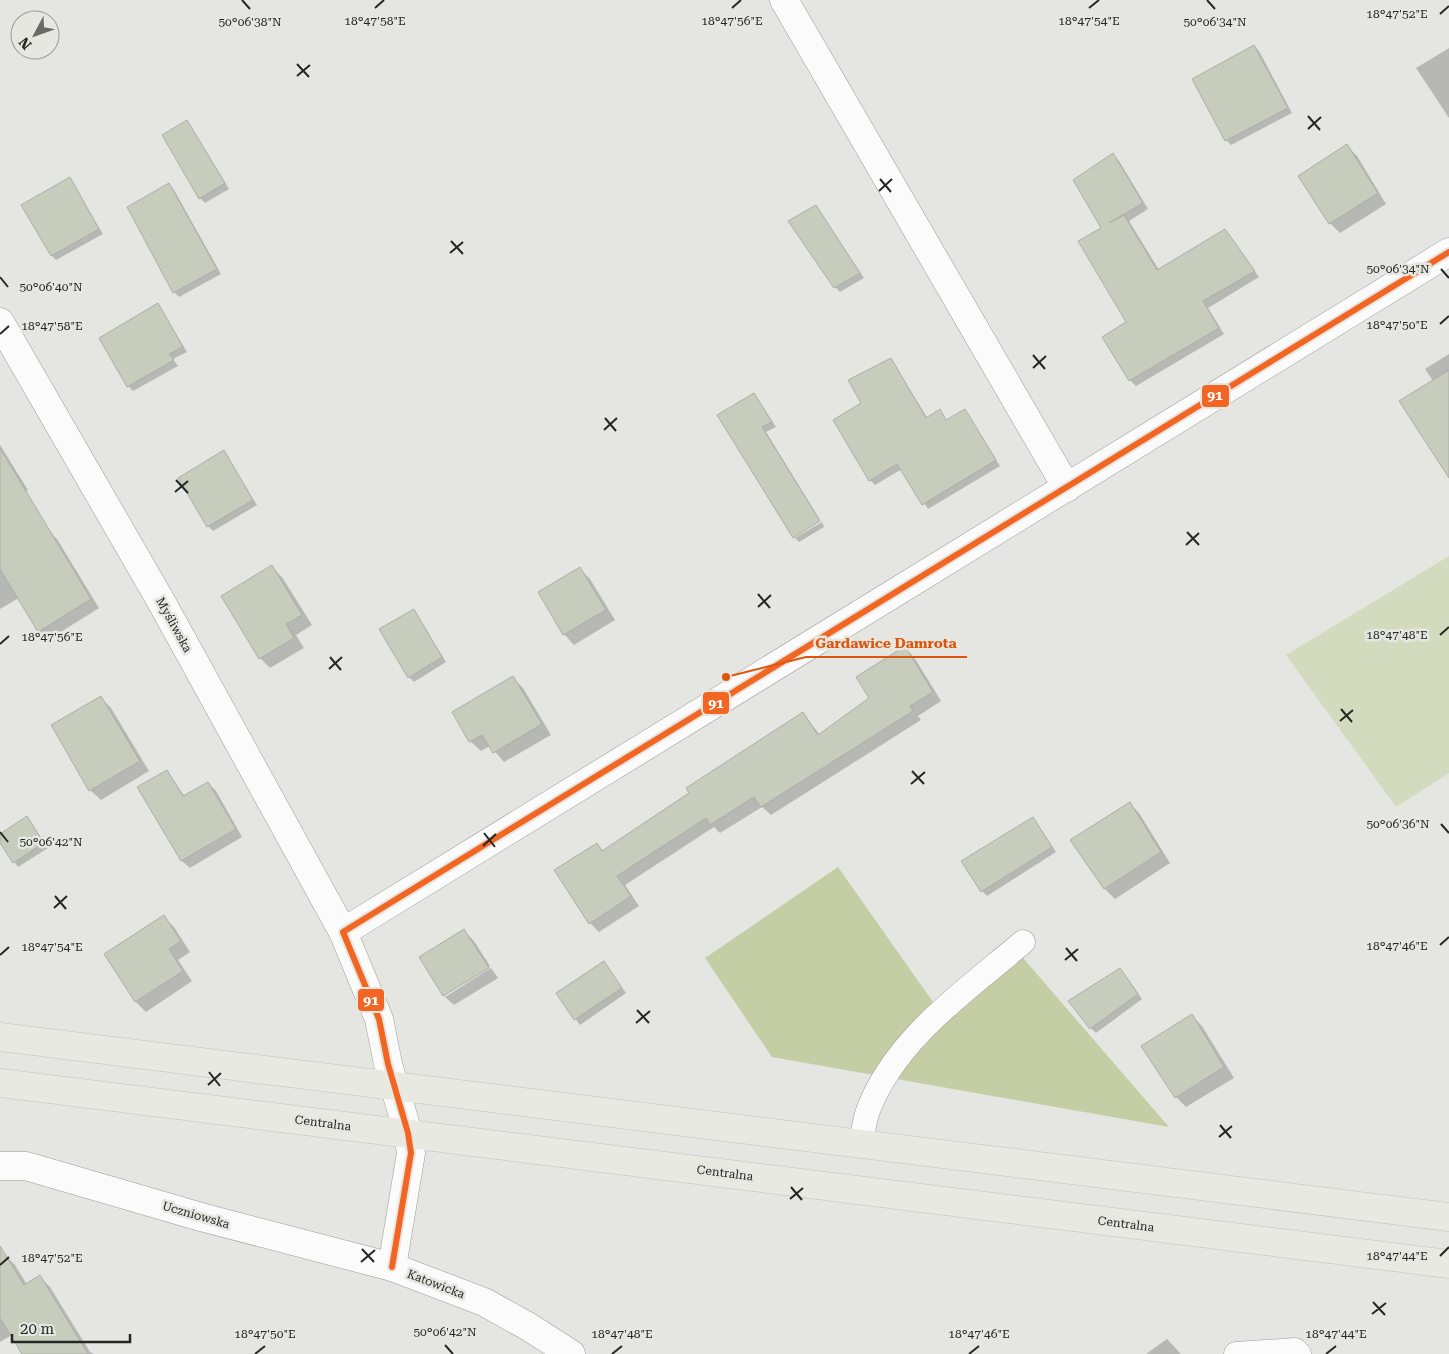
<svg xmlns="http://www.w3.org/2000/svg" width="1449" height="1354" font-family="'Roboto Serif',serif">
  <rect width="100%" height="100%" fill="#e5e6e2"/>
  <!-- green -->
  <polygon fill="#d4dabd" points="1449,556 1449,773 1396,807 1286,655"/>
  <!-- forest -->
  <polygon fill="#c5cda4" points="838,867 940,1012 1017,951 1169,1127 772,1057 705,958"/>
  <!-- shadow -->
  <g fill="#0003">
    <polygon points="1254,46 1259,51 1292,113 1231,145 1226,140"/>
    <polygon points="1449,48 1449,118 1416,68"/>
    <polygon points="187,121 229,189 205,203 200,198"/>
    <polygon points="1347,146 1357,156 1386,204 1340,233 1330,223"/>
    <polygon points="1113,155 1119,161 1148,209 1129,221 1159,270 1225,231 1259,277 1208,308 1224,334 1136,386 1130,380 1128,322 1103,228"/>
    <polygon points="69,179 103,234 56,260 52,256"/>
    <polygon points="169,185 174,190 221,274 179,297 174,292"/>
    <polygon points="815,206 864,278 840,292 835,287"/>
    <polygon points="158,305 187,352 173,359 178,366 133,391 128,386"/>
    <polygon points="1449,354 1449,455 1433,381 1425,369"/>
    <polygon points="891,359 928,419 939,411 947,421 965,410 1000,466 928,509 902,469 875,485 870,480 863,404"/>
    <polygon points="754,394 776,427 766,432 820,520 794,536 719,416"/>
    <polygon points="0,445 28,490 0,506"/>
    <polygon points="224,452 257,505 213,531 208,526"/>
    <polygon points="822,522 824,527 799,542 795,538"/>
    <polygon points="48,530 57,539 99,608 48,640 39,631 19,598 0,609 0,560"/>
    <polygon points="272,567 282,577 312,625 296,635 304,648 270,668 260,658"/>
    <polygon points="579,569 590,579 615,620 574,645 564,634 539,593"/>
    <polygon points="414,611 446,662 414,682 409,677"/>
    <polygon points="905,648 914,657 941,701 918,716 921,720 771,815 762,807 720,833 714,827 625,885 639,906 599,932 590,923 597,844 604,852 803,714 820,735 871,698"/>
    <polygon points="513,678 523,688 551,735 504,762 490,746 481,751 470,741"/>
    <polygon points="100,697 111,708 149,771 101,800 90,790"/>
    <polygon points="167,771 185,797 208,783 216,791 242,837 190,868 182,861 139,787"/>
    <polygon points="1129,803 1139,813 1170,863 1115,899 1105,889 1072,840"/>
    <polygon points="27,818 48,848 18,867 0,840 0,835"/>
    <polygon points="1033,818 1056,852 987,896 982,891"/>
    <polygon points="164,917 174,927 190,952 178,960 192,981 146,1012 136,1002 106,955"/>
    <polygon points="464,931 474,941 490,966 445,994 445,997 421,958"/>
    <polygon points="604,963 626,993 580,1025 557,994"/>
    <polygon points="491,968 498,978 454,1005 445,997"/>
    <polygon points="1125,975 1142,999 1096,1033 1091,1028"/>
    <polygon points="1192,1016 1202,1026 1234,1078 1186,1107 1176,1097"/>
    <polygon points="4,1254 15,1265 27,1285 40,1277 50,1287 90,1352 94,1354 23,1354 12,1335 0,1342 0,1257"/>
    <polygon points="1167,1339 1181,1354 1146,1354"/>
  </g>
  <!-- building -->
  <g fill="#c8ccbc" stroke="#adadaa">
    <polygon points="1254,45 1288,108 1225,141 1192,79"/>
    <polygon points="187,120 225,183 199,199 162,135"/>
    <polygon points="1347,144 1378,193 1329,224 1298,176"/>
    <polygon points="1113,153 1143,203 1109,223 1124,215 1157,270 1225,229 1255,271 1203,301 1219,328 1129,381 1102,337 1126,322 1078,241 1101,228 1073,180"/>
    <polygon points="70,177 99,229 51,256 21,205"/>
    <polygon points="169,183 217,269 173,293 127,207"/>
    <polygon points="816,205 860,273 834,288 788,221"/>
    <polygon points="158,303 183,347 169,354 174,360 127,387 99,338"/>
    <polygon points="891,358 926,418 940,409 946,420 965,409 996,460 922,505 897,464 869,481 833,420 861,403 848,380"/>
    <polygon points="1449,370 1449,478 1399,401"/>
    <polygon points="754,393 772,422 762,427 820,521 793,538 717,415"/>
    <polygon points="0,448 91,599 38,632 0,569"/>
    <polygon points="224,450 253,500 207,527 178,478"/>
    <polygon points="272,565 302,615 286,624 294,638 259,659 221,596"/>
    <polygon points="580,567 606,610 563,635 538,592"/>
    <polygon points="414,609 442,657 408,678 379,629"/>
    <polygon points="905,646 933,692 910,706 913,711 761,807 754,797 710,825 706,818 617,876 631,896 589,924 554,870 597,843 602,851 689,793 686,788 803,712 818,735 869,698 856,677"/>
    <polygon points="513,676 542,724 493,753 482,735 469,742 452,712"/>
    <polygon points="101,696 140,761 89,791 51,725"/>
    <polygon points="167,770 183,796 208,782 236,829 181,861 137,787"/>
    <polygon points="1130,802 1161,852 1104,889 1070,840"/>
    <polygon points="27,816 44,843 13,863 0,843 0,834"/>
    <polygon points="1033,817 1052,847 981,892 961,861"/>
    <polygon points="164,915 181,941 169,949 183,971 135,1002 104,954"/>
    <polygon points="464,929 489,968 443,996 419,957"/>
    <polygon points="604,961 622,988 574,1020 556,993"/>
    <polygon points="1120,968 1138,994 1090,1029 1068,1001"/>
    <polygon points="1192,1014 1224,1067 1175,1098 1141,1046"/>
    <polygon points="0,1246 24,1285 40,1275 88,1354 22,1354 0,1318"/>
  </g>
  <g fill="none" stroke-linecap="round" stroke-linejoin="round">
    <!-- lane casing -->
    <g stroke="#9b9c99" stroke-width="25">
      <g id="lane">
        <path d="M861,1145c2,-11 3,-25 8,-37 28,-71 98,-118 154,-166"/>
        <polyline points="1236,1354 1295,1350 1299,1354"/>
      </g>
    </g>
    <!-- street casing -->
    <g stroke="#9b9c99" stroke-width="29">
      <g id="street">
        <polyline points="784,0 1067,488"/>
        <polyline points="0,322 162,603 343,932"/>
        <polyline points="0,1166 26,1166 201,1217 392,1267"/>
      </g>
    </g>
    <!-- secondary casing -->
    <g stroke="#9b9c99" stroke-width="29">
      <polyline id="secondary" points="571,1354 529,1327 484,1302 392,1267 411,1153 408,1133 388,1064 379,1019 343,932 1449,252"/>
    </g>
    <!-- primary casing -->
    <g stroke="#c2c3c1" stroke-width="29">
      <g id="primary">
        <polyline points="0,1037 1449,1217"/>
        <polyline points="0,1083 1449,1264"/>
      </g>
    </g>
    <!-- lane -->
    <use href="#lane" stroke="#fbfbfb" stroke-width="24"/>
    <!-- street -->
    <use href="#street" stroke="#fbfbfb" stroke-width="28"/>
    <!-- secondary -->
    <use href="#secondary" stroke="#fbfbfb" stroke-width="28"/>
    <!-- primary -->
    <use href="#primary" stroke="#e8e9e0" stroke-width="28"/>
    <!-- bus-1 casing -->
    <g stroke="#e6e7e1" stroke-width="10">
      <polyline id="bus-1" points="392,1267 411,1153 408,1133 388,1064 379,1019 343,932 1449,252"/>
    </g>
    <!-- bus-1 -->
    <use href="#bus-1" stroke="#f26522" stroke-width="6"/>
  </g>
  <!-- ticks -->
  <path fill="none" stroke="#262724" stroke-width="2" d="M242,0l8,9M1207,0l8,9M375,8l9,-8M732,8l9,-8M1089,8l10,-8M1440,14l9,-8M297,64l12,13M297,76l13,-11M1308,116l12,14M1308,129l13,-12M880,179l11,13M879,191l13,-12M451,241l12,13M450,253l13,-11M1441,269l8,9M0,277l8,10M1440,324l9,-8M0,334l9,-8M1033,355l12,14M1033,368l13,-12M605,418l11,13M604,430l13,-12M176,480l12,13M175,492l13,-11M1187,532l12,13M1186,545l13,-12M758,594l12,14M758,607l13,-12M1440,635l9,-8M0,644l9,-8M330,657l11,13M329,669l13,-12M1341,709l11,13M1340,721l13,-11M912,771l12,13M911,784l14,-12M1441,824l8,9M0,832l8,10M484,833l11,14M483,846l13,-12M55,896l11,13M54,908l13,-12M1440,945l9,-8M1066,948l11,13M0,955l9,-8M1065,960l13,-11M637,1010l12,13M636,1023l14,-12M209,1072l11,14M208,1085l13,-12M1220,1125l11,13M1219,1137l13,-11M791,1187l11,13M790,1199l13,-11M362,1249l12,13M1440,1256l9,-9M361,1262l14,-12M0,1265l9,-8M1373,1302l12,13M1372,1314l14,-11M445,1345l8,9M255,1354l10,-8M612,1354l10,-8M969,1354l10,-8M1326,1354l10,-8"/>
  <g text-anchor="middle" stroke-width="5" stroke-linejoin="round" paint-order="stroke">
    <!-- street labels -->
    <g font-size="12" fill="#262724" stroke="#e6e7e1">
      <text transform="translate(174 625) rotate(61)" y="4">Myśliwska</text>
      <text transform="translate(323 1123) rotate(7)" y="4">Centralna</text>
      <text transform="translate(725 1173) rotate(7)" y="4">Centralna</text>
      <text transform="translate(196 1215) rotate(16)" y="4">Uczniowska</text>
      <text transform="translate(1126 1224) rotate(7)" y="4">Centralna</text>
      <text transform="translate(436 1284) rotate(21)" y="4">Katowicka</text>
    </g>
  </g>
  <g font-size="12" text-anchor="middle" fill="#262724" stroke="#e6e7e1" stroke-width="5" stroke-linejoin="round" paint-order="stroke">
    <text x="1397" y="18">18°47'52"E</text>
    <text x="375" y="25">18°47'58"E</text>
    <text x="732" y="25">18°47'56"E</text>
    <text x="1089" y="25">18°47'54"E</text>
    <text x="250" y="26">50°06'38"N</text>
    <text x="1215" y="26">50°06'34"N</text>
    <text x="1398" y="273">50°06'34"N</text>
    <text x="51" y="291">50°06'40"N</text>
    <text x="1397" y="329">18°47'50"E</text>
    <text x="52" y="330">18°47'58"E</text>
    <text x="1397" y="639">18°47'48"E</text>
    <text x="52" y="641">18°47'56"E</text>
    <text x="1398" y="828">50°06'36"N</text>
    <text x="51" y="846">50°06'42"N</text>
    <text x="1397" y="950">18°47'46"E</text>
    <text x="52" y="951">18°47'54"E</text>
    <text x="1397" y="1260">18°47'44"E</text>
    <text x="52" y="1262">18°47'52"E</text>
    <text x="445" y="1336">50°06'42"N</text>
    <text x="265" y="1338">18°47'50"E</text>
    <text x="622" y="1338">18°47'48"E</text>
    <text x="979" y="1338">18°47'46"E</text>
    <text x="1336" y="1338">18°47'44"E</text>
  </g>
  <!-- callouts -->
  <path fill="none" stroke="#de560d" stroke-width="2" d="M726 677L806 657H967"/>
  <circle fill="#de560d" stroke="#e6e7e1" stroke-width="2" cx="726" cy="677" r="5"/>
  <g font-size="14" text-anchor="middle" font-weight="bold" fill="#de560d" stroke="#e6e7e1" stroke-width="5" stroke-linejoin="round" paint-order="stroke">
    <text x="886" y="648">Gardawice Damrota</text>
  </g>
  <g stroke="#e6e7e1" stroke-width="2">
    <rect x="1201" y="384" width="29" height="24" rx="5" fill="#f26522"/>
    <rect x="702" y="691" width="28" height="24" rx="5" fill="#f26522"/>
    <rect x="357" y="988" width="28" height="24" rx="5" fill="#f26522"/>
  </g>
  <g font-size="14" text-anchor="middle" font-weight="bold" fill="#fff">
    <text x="1215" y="400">91</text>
    <text x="716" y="708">91</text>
    <text x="371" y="1005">91</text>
  </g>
  <!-- north arrow -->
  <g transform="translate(35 35) rotate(229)"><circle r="24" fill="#e6e7e1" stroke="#999a95"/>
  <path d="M0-4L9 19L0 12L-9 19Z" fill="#696a66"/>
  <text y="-8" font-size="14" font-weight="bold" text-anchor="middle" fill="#262724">N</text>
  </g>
  <!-- scale -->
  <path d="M12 1334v8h118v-8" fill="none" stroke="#262724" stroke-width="2.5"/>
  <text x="20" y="1334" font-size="15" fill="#262724" stroke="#e6e7e1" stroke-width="4" paint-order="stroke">20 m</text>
</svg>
